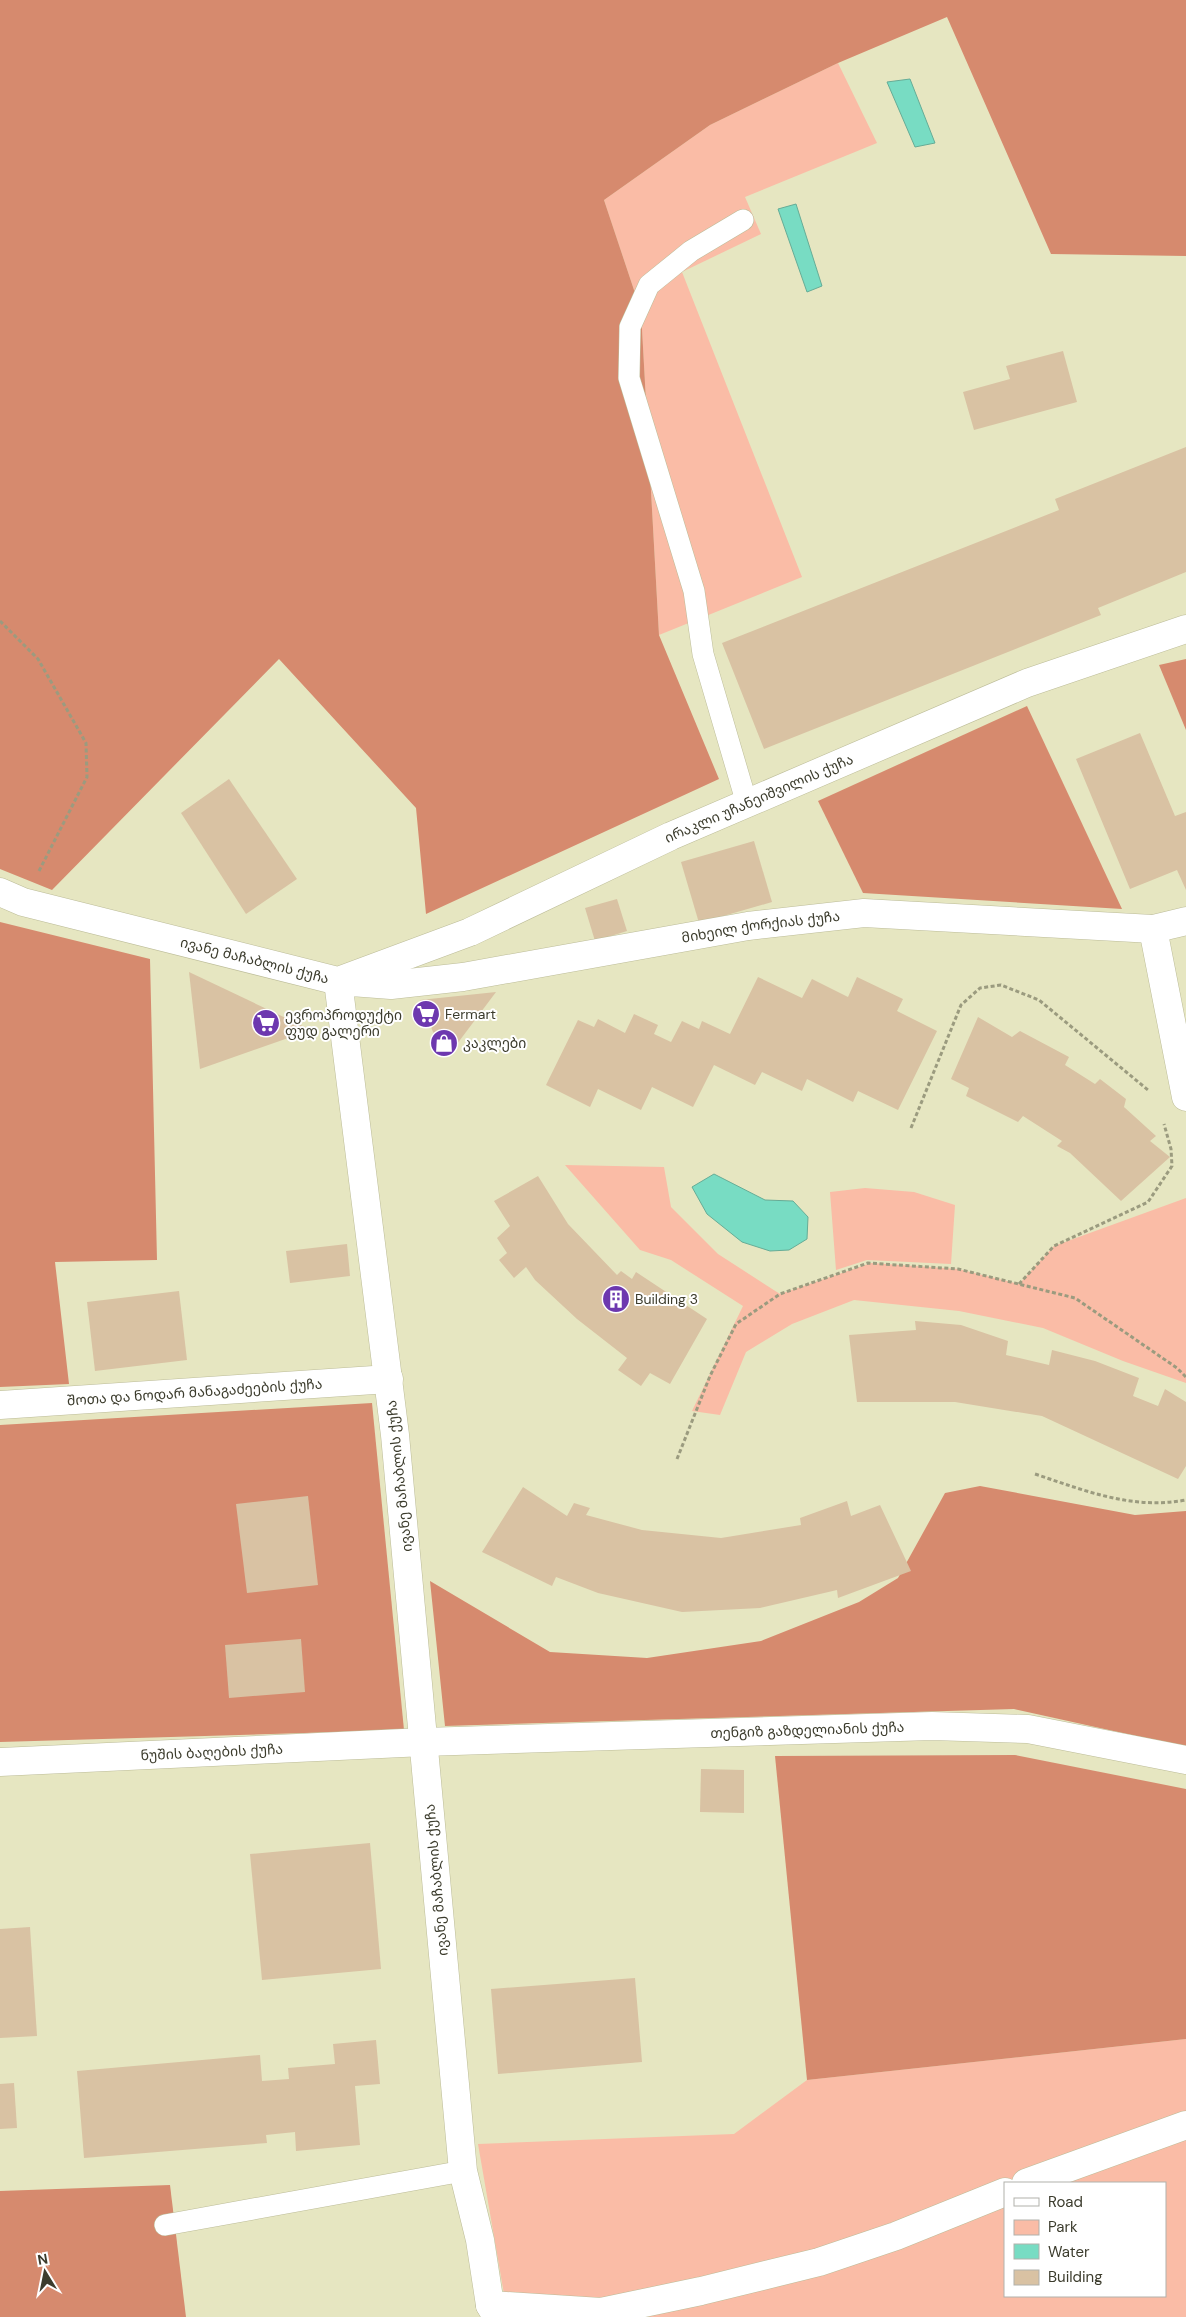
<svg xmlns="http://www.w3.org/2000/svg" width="1186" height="2317" font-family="'DM Sans','Noto Sans Georgian',sans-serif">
  <rect width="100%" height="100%" fill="#e6e6c1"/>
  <!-- green -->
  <g fill="#fabca6" fill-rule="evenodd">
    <polygon points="838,63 877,143 745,197 761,234 682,272 802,577 659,635 641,311 604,200 710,125"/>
    <polygon points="565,1165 664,1167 671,1207 718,1254 780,1294 871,1263 958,1269 1019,1284 1054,1246 1186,1198 1186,1383 1123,1361 1043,1328 959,1311 854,1300 792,1324 746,1352 720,1415 692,1411 743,1306 671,1260 640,1250"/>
    <polygon points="865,1188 914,1192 955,1205 951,1264 867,1260 836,1270 830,1192"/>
    <path d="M1186,2039v278h-671l-11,-23 -26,-150 256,-10 73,-54zM1005,2183h160v113h-160z"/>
  </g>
  <!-- forest -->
  <g fill="#d68a6e">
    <polygon points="0,0 1186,0 1186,256 1051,254 947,17 838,63 710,125 604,200 641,311 659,635 719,779 426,914 416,808 279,659 52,890 0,869"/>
    <polygon points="1186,659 1186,730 1159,665"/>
    <polygon points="1027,706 1122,909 863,893 818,801"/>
    <polygon points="0,922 150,959 157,1260 55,1262 69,1384 0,1387"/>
    <polygon points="372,1403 404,1730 0,1742 0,1425"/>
    <polygon points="980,1486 1135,1515 1186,1511 1186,1747 1014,1709 445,1726 430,1581 550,1652 647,1658 761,1641 859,1602 898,1578 945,1493"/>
    <polygon points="1015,1755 1186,1789 1186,2039 807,2080 775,1756"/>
    <polygon points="170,2185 186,2317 0,2317 0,2191"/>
  </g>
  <!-- water -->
  <g fill="#78dcc3" stroke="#66ac96">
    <polygon points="910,79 935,143 915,147 887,82"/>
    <polygon points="796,204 822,286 807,292 778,209"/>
    <polygon points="714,1174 765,1200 793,1201 808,1217 807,1239 789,1250 770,1251 742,1242 707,1214 692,1187"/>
  </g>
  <!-- building -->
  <g fill="#d9c2a3">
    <polygon points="1063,351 1077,402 974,430 963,392 1010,379 1006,366"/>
    <polygon points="1186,447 1186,572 1098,608 1101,615 764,749 722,643 1059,510 1055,499"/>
    <polygon points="1140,733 1175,816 1186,812 1186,890 1177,870 1130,889 1076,759"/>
    <polygon points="229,779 297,879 246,914 181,813"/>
    <polygon points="754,841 772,902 699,923 681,862"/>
    <polygon points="617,899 627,931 595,941 585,908"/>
    <polygon points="189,972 311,1030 200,1069"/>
    <polygon points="758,977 802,998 812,979 848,997 857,977 903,999 897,1011 937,1031 898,1110 858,1091 853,1102 807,1079 802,1091 762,1072 755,1085 714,1065 693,1107 652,1087 641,1110 598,1089 590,1107 546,1085 578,1020 594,1027 598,1019 625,1033 634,1014 658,1025 654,1034 671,1042 682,1021 699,1029 702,1021 730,1034"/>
    <polygon points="496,992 451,1052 433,1032 420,1000"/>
    <polygon points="978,1017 1012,1037 1020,1031 1069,1057 1065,1065 1095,1084 1100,1079 1126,1099 1124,1107 1156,1136 1150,1141 1170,1157 1121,1201 1070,1153 1057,1146 1062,1141 1023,1116 1018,1122 966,1096 969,1088 951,1079"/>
    <polygon points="538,1176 568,1224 617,1275 621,1271 632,1279 636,1272 707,1319 670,1384 650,1373 641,1386 618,1370 627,1358 577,1319 535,1280 526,1267 514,1278 499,1260 507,1253 497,1238 510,1226 494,1201"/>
    <polygon points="347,1244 350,1276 290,1283 286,1251"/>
    <polygon points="179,1291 187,1360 95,1371 87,1302"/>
    <polygon points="915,1321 961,1325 1008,1341 1006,1355 1049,1365 1052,1350 1095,1361 1139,1378 1133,1396 1158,1406 1165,1389 1186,1402 1186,1466 1178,1479 1042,1416 955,1402 857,1402 849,1335 916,1330"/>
    <polygon points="523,1487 567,1516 574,1503 590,1508 586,1515 642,1530 721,1538 801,1525 800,1518 847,1501 851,1516 880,1505 911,1571 838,1598 837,1590 760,1608 682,1612 598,1593 556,1577 552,1586 482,1552"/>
    <polygon points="308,1496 318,1585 247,1593 236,1504"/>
    <polygon points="301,1639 305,1692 229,1698 225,1645"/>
    <polygon points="701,1769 744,1770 744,1813 700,1812"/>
    <polygon points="370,1843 381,1969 262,1980 250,1854"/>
    <polygon points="30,1927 37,2036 0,2038 0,1929"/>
    <polygon points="635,1978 642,2062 498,2074 491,1989"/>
    <polygon points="376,2040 380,2084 355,2086 360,2145 296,2151 295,2132 266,2135 267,2143 84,2158 77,2071 260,2055 262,2081 289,2079 288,2068 335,2064 333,2044"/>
    <polygon points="14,2083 17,2128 0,2129 0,2084"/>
  </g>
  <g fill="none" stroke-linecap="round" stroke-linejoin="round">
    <!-- lane casing -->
    <g stroke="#bcbc98" stroke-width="22">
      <g id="lane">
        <polyline points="743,220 691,251 649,285 630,327 629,378 694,591 703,654 747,804"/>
        <polyline points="165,2225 463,2171"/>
      </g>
    </g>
    <!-- street casing -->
    <g stroke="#bcbc98" stroke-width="29">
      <g id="street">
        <polyline points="1153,929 1186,1097"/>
        <path id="s1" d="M0,1405l389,-26"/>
        <path id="s2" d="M0,1762l424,-20 508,-16 96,3 158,31"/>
        <polyline points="1026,2183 1186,2125"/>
        <polyline points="490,2305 601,2312 701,2291 819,2262 896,2236 1005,2192"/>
        <path id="s3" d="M497,2317l-7,-12 -10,-65 -17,-69 -68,-736 -57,-454 53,4 72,-8 285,-51 116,-13 289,16 33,-8"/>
      </g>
    </g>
    <!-- secondary casing -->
    <g stroke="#bcbc98" stroke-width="29">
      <g id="secondary">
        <path id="s4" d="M0,892l23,10 315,79 132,-49 201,-96 356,-153 159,-54"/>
      </g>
    </g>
    <!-- path -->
    <g stroke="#9b9b7f" stroke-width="3" stroke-dasharray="4 2.5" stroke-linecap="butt">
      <polyline points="0,621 38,659 86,743 87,777 39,871"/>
      <polyline points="911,1128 961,1005 980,988 1001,985 1039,1000 1148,1090"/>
      <polyline points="1019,1284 1054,1246 1148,1202 1172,1166 1171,1149 1164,1124"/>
      <polyline points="677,1459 710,1376 736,1324 780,1294 868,1263 958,1269 1075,1298 1177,1368 1186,1377"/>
      <path d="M1035,1474c51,17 97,36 151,26"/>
    </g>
    <!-- lane -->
    <use href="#lane" stroke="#fff" stroke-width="21"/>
    <!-- street -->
    <use href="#street" stroke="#fff" stroke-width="28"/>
    <!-- secondary -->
    <use href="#secondary" stroke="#fff" stroke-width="28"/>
  </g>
  <!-- icons -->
  <defs>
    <g id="supermarket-disc" transform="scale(1.4375)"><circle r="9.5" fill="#6d38af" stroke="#fff"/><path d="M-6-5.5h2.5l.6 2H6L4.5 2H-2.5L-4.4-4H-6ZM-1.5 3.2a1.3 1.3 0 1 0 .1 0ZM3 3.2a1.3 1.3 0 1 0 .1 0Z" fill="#fff"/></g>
    <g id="shop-disc" transform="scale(1.4375)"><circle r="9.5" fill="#6d38af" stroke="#fff"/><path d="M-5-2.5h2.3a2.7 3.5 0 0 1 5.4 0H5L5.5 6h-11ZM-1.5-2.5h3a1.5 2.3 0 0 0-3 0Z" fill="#fff"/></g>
    <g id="building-disc" transform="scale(1.4375)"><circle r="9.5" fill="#6d38af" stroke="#fff"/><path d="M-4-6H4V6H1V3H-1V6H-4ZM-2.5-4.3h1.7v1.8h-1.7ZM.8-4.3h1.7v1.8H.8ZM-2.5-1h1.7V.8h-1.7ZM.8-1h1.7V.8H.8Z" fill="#fff"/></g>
  </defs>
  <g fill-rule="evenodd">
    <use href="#supermarket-disc" x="426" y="1014"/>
    <use href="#supermarket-disc" x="266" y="1023"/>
    <use href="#shop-disc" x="444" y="1043"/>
    <use href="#building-disc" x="616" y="1299"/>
  </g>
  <g text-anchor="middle" stroke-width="4" stroke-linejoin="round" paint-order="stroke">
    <!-- street labels -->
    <g font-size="14" fill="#3c3c2d" stroke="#fff">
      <text dy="5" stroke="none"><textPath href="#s4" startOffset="809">ირაკლი უჩანეიშვილის ქუჩა</textPath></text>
      <text dy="5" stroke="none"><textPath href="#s3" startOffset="1775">მიხეილ ქორქიას ქუჩა</textPath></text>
      <text dy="5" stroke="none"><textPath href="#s4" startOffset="264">ივანე მაჩაბლის ქუჩა</textPath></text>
      <text dy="5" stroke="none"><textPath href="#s1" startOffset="195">შოთა და ნოდარ მანაგაძეების ქუჩა</textPath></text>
      <text transform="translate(399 1476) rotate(-96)" y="5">ივანე მაჩაბლის ქუჩა</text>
      <text dy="5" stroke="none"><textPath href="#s2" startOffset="808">თენგიზ გაზდელიანის ქუჩა</textPath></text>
      <text dy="5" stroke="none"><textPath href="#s2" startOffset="212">ნუშის ბაღების ქუჩა</textPath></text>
      <text transform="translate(436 1880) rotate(-95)" y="5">ივანე მაჩაბლის ქუჩა</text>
    </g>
    <!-- poi labels -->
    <g font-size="14" fill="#3c3c2d" stroke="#fff" text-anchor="start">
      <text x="445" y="1019">Fermart</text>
      <text x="285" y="1020">ევროპროდუქტი<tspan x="285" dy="16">ფუდ გალერი</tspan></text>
      <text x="463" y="1048">კაკლები</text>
      <text x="635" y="1304">Building 3</text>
    </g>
  </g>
  <!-- legend -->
  <rect x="1004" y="2182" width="162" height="115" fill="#ffffff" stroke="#b1b1ab"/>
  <rect x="1014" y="2198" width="25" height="8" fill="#ffffff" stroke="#b1b1ab"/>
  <text x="1048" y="2207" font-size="15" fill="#3c3c2d">Road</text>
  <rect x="1014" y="2220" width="25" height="15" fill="#fabca6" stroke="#b1b1ab"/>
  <text x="1048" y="2232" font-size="15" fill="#3c3c2d">Park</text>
  <rect x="1014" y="2244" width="25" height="15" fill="#78dcc3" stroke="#b1b1ab"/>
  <text x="1048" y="2257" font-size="15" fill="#3c3c2d">Water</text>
  <rect x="1014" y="2270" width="25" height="15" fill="#d9c2a3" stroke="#b1b1ab"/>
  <text x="1048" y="2282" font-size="15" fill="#3c3c2d">Building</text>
  <!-- north arrow -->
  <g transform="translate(45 2272) rotate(350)" stroke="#ffffff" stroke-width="4" paint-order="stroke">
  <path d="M0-4L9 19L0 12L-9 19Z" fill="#3c3c2d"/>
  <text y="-8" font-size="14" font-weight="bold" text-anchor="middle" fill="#3c3c2d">N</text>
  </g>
</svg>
